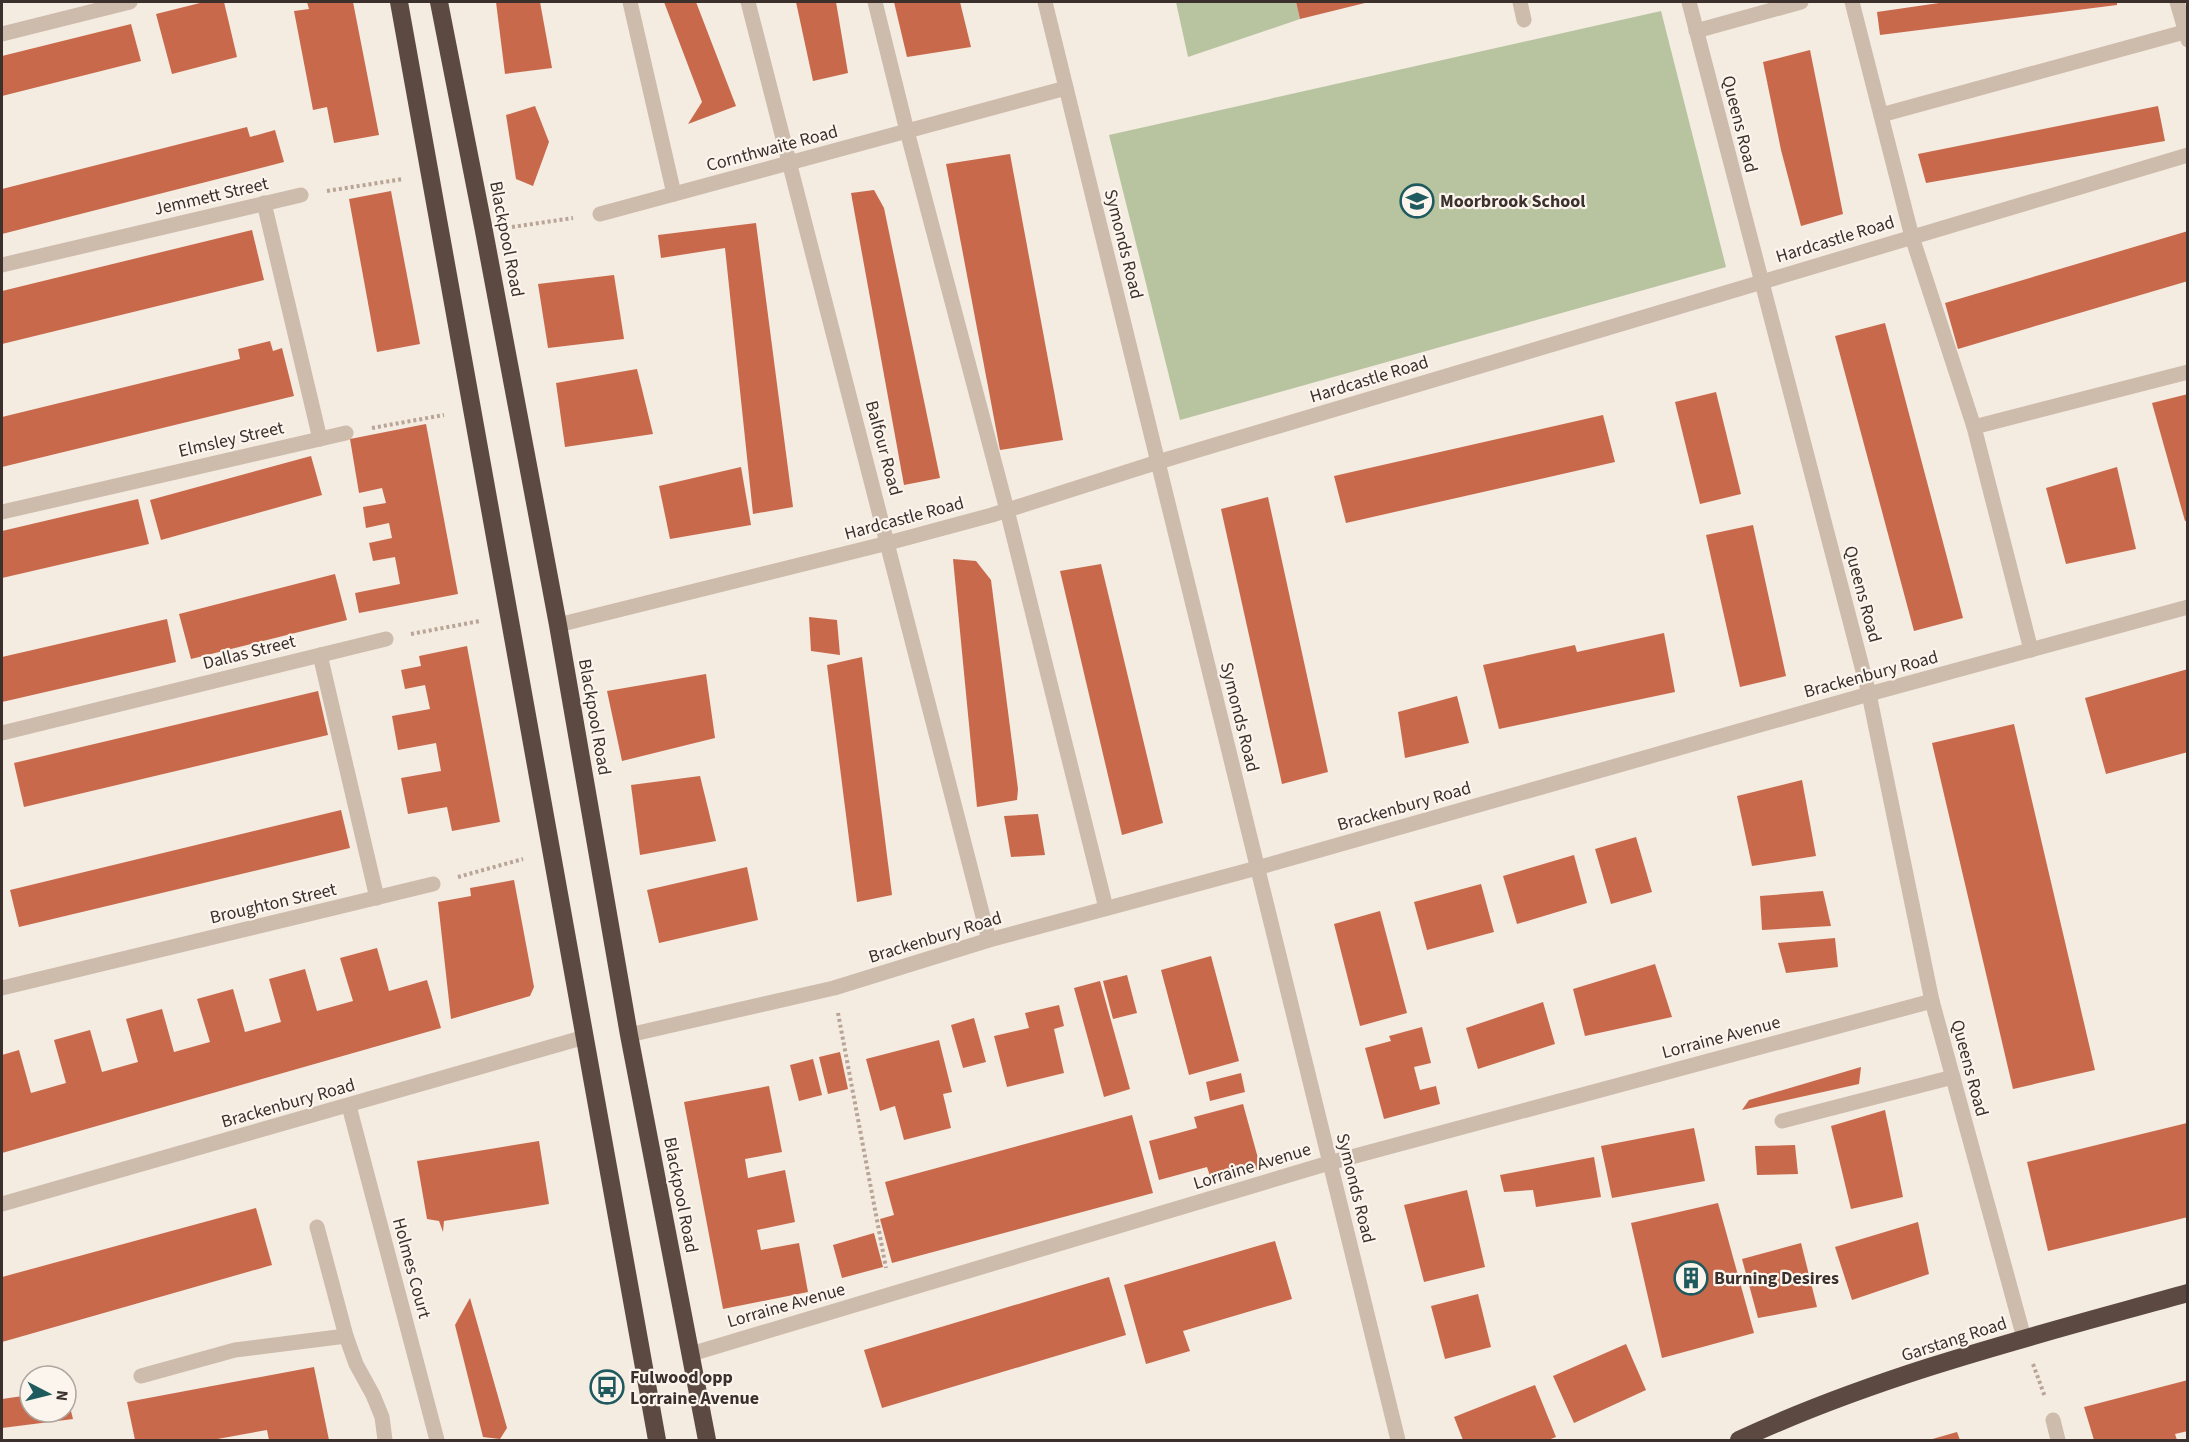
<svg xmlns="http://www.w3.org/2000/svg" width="2189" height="1442" font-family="'Source Sans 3',sans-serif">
  <rect width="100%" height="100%" fill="#f4ebe1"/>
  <!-- green -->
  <g fill="#b8c4a0">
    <polygon points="1176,2 1296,2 1300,19 1188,57"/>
    <polygon points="1661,11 1726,267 1180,420 1109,135"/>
  </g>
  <!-- building -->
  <g fill="#c8694b">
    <polygon points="204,2 224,2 237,57 172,74 156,14"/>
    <polygon points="307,2 353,2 379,135 334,143 327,107 313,110 294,11 309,9"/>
    <polygon points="496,2 540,2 552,68 505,74"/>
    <polygon points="664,2 696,2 736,106 688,124 702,102"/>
    <polygon points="796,2 836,2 848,73 813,81"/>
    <polygon points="894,2 960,2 971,47 907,57"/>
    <polygon points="1296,2 1369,2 1300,19"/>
    <polygon points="1946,2 2117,2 2117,5 1880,35 1877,12"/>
    <polygon points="131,24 141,61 2,96 2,56"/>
    <polygon points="1810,50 1843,214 1801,226 1781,150 1763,62"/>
    <polygon points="535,106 549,142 533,186 516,179 506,115"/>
    <polygon points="2158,106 2165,141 1926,183 1918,154"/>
    <polygon points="247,127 250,137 275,130 284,162 2,234 2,189"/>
    <polygon points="1010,154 1063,440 1000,450 946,164"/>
    <polygon points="874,190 884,208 940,478 904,485 851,193"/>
    <polygon points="391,191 420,344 377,352 349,199"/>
    <polygon points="756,223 793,507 753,514 725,248 661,258 658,235"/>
    <polygon points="252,230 264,280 2,344 2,291"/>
    <polygon points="2188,231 2188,281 1958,349 1945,303"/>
    <polygon points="614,275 624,339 548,348 538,284"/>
    <polygon points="1885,323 1963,618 1914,631 1835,336"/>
    <polygon points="270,341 273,351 282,348 294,396 2,467 2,417 240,359 238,349"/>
    <polygon points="637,369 653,434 565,447 556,383"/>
    <polygon points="1716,392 1741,494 1700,504 1675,402"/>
    <polygon points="2188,394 2188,520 2185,521 2152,403"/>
    <polygon points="1603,415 1615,462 1346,523 1334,476"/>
    <polygon points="426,424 458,594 359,613 355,593 400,584 395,557 373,561 369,543 392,538 389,523 366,528 363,507 386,503 382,488 359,493 350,439"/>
    <polygon points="311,456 322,495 161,540 150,500"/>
    <polygon points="741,467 751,525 670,539 659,486"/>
    <polygon points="2117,467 2136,549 2066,564 2046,488"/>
    <polygon points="1268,497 1328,772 1282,784 1221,509"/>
    <polygon points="138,499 149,544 2,578 2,531"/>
    <polygon points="1753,525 1786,676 1740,687 1706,535"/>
    <polygon points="953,559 976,561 991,580 1018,789 1017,800 977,807"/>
    <polygon points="1101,564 1163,823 1122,835 1060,571"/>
    <polygon points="335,574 347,620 191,659 179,614"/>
    <polygon points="809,617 837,620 840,655 811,651"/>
    <polygon points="167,619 176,662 2,702 2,657"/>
    <polygon points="1664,633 1675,692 1499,729 1483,665 1575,645 1577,652"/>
    <polygon points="467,646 500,822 452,831 447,807 408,814 401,778 441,771 436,743 398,750 392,716 430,709 425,685 405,689 401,670 421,666 419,656"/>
    <polygon points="862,657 892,895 857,902 827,665"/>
    <polygon points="2188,669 2188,752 2106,774 2085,698"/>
    <polygon points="706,674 715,738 622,761 607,691"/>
    <polygon points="318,691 328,735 24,807 14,763"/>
    <polygon points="1457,696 1469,743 1405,758 1398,712"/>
    <polygon points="2014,724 2095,1070 2013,1089 1932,743"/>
    <polygon points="700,776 716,841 640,855 631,785"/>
    <polygon points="1802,780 1816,856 1752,866 1737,796"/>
    <polygon points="341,810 350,848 19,927 10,890"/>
    <polygon points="1038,814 1045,855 1011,857 1004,816"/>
    <polygon points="1636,837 1652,892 1611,904 1595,849"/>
    <polygon points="1574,855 1587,903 1517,924 1503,876"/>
    <polygon points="747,867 758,920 659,943 647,890"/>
    <polygon points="514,880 534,987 530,996 451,1019 438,902 471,896 470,888"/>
    <polygon points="1481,884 1494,932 1427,950 1414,902"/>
    <polygon points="1823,891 1831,926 1762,930 1760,896"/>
    <polygon points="1380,911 1407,1013 1360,1026 1334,924"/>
    <polygon points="1835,938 1838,967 1786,973 1778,943"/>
    <polygon points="377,948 389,991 427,980 441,1028 2,1153 2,1055 19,1050 31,1093 66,1083 54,1040 90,1030 102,1072 138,1062 126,1019 162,1009 174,1052 210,1042 197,999 233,989 245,1032 281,1022 269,979 305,969 317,1011 353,1001 340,958"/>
    <polygon points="1211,956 1239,1061 1189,1075 1161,970"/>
    <polygon points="1655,964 1672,1017 1585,1036 1573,989"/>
    <polygon points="1127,975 1137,1013 1113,1019 1103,981"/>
    <polygon points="1100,981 1130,1089 1104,1097 1074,988"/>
    <polygon points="1543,1002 1555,1044 1478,1069 1466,1028"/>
    <polygon points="1059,1005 1064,1026 1054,1029 1064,1073 1007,1087 994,1036 1029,1028 1025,1013"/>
    <polygon points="974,1018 986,1062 963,1068 951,1025"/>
    <polygon points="1422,1027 1431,1063 1414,1067 1420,1090 1436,1086 1440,1104 1384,1119 1365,1048 1391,1041 1389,1036"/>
    <polygon points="939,1040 952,1092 943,1094 951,1128 904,1140 895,1106 880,1111 866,1059"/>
    <polygon points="840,1052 848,1089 828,1094 819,1057"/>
    <polygon points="813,1059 822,1095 799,1101 790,1065"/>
    <polygon points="1861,1067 1859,1084 1742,1110 1749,1100"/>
    <polygon points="1241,1073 1245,1092 1210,1101 1206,1082"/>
    <polygon points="769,1086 782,1152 745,1159 748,1178 785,1170 795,1222 757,1230 761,1250 799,1243 808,1292 723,1309 684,1102"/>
    <polygon points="1243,1104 1261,1169 1212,1182 1207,1167 1159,1180 1149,1141 1197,1128 1194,1117"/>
    <polygon points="1885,1110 1903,1197 1851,1209 1831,1126"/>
    <polygon points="1132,1115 1153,1193 892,1263 880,1219 894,1215 885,1182"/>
    <polygon points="2187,1123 2188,1217 2048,1251 2027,1162"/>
    <polygon points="1694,1128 1705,1181 1612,1198 1601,1146"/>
    <polygon points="539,1141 549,1204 444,1221 443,1232 439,1221 427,1219 417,1161"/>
    <polygon points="1795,1145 1798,1174 1757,1175 1755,1146"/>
    <polygon points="1594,1157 1601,1197 1536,1207 1533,1190 1504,1192 1500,1175"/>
    <polygon points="1467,1190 1485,1267 1424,1282 1404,1205"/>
    <polygon points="1718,1203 1754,1333 1662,1358 1631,1223"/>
    <polygon points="256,1208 272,1265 2,1342 2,1277"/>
    <polygon points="1918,1222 1929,1274 1852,1300 1835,1247"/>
    <polygon points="874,1233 883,1267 842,1278 833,1245"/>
    <polygon points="1275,1241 1292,1299 1183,1331 1190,1351 1146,1364 1124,1285"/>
    <polygon points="1801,1243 1817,1307 1758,1318 1742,1259"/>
    <polygon points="1109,1277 1126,1335 882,1408 864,1350"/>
    <polygon points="1478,1294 1491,1347 1445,1359 1431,1306"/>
    <polygon points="470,1298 507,1428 500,1439 483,1437 455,1325"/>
    <polygon points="1626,1344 1646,1390 1574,1423 1553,1376"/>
    <polygon points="314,1367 329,1440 269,1440 267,1430 212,1440 135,1440 127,1402"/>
    <polygon points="2188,1380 2188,1431 2175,1434 2177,1440 2094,1440 2084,1407"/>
    <polygon points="1535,1385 1556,1437 1548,1440 1463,1440 1454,1417"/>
    <polygon points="30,1395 30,1412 66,1412 67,1395 73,1419 2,1428 2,1399"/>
    <polygon points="1957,1432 1960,1440 1929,1440"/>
  </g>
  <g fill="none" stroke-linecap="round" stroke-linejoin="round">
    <!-- path -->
    <g stroke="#b9a596" stroke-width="4" stroke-dasharray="3 3" stroke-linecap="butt">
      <polyline points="327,191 403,179"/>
      <polyline points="512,227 573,218"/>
      <polyline points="372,428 444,415"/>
      <polyline points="411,634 480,621"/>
      <polyline points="458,877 523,859"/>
      <polyline points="838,1013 886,1268"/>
      <polyline points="2033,1364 2045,1397"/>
    </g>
    <!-- lane -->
    <g stroke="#cdbbac" stroke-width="15">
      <polyline points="630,2 674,194"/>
      <polyline points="875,2 907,131 1007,510 1106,908"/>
      <polyline points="1520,2 1524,20"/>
      <polyline points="1852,2 1912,237 1974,427 2031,650"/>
      <polyline points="2177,2 2188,40"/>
      <polyline points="1881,115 2188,31"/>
      <polyline points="264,203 320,439"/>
      <polyline points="1974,427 2188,372"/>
      <polyline points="320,655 377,898"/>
      <polyline points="1782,1121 1953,1077"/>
      <polyline points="317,1227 346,1336 356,1364 373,1395 382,1417 385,1440"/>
      <polyline points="141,1376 235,1350 346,1336"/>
    </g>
    <!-- street -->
    <g stroke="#cdbbac" stroke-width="15">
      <polyline points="748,2 989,940"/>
      <polyline points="1045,2 1398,1440"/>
      <polyline points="1689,2 1869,694 1932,1001 2024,1338"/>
      <polyline points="1696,31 1801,2"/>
      <polyline points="2,34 130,2"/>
      <polyline points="600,214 1066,88"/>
      <polyline points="2,265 301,195"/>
      <polyline points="2,512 346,433"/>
      <polyline points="558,625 888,543 992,515 1158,462 2188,155"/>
      <polyline points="2,733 386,639"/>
      <polyline points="2,988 433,884"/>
      <polyline points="629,1035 834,988 989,940 1257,868 1869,694 2188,607"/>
      <polyline points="349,1106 437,1440"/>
      <polyline points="2,1204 585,1037"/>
      <polyline points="691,1354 1329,1163 1932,1001"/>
      <polyline points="2053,1420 2058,1440"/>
    </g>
    <!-- highway -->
    <g stroke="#5c4a42" stroke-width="18">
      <polyline points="399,2 657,1440"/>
      <polyline points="439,2 484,231 558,625 629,1035 707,1440"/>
      <path d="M1739,1440c141,-66 298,-105 449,-147"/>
    </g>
  </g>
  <!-- icons -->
  <defs>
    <g id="school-ring" transform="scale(1.725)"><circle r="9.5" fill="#fbf5ee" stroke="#1f5a5e" stroke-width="1.5"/><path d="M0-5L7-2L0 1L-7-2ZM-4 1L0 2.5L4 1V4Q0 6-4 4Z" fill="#1f5a5e"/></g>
    <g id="building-ring" transform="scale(1.725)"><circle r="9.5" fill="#fbf5ee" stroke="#1f5a5e" stroke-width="1.5"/><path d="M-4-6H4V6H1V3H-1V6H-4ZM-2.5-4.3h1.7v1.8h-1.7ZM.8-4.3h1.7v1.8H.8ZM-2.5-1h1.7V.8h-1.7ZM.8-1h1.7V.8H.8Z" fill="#1f5a5e"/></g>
    <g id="bus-ring" transform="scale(1.725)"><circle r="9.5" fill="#fbf5ee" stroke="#1f5a5e" stroke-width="1.5"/><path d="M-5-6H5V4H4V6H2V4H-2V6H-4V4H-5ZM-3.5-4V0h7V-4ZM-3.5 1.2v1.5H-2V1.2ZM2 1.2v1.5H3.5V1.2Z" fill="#1f5a5e"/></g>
  </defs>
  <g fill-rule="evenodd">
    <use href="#school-ring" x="1417" y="201"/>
    <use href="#building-ring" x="1691" y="1278"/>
    <use href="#bus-ring" x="607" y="1387"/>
  </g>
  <g text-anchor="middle" stroke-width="4.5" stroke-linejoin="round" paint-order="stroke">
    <!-- street labels -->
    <g font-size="18" fill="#3b302b" stroke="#fbf5ee">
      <text transform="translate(1740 124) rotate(76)" y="6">Queens Road</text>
      <text transform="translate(772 148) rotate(-15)" y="6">Cornthwaite Road</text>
      <text transform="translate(211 196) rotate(-13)" y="6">Jemmett Street</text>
      <text transform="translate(507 239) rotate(79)" y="6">Blackpool Road</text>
      <text transform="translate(1835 239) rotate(-17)" y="6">Hardcastle Road</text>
      <text transform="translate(1124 244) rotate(76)" y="6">Symonds Road</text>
      <text transform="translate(1369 379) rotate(-17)" y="6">Hardcastle Road</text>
      <text transform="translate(231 439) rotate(-13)" y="6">Elmsley Street</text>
      <text transform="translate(884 448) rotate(75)" y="6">Balfour Road</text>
      <text transform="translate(904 518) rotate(-15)" y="6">Hardcastle Road</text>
      <text transform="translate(1863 594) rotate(75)" y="6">Queens Road</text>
      <text transform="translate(249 652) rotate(-14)" y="6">Dallas Street</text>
      <text transform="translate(1871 674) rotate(-15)" y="6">Brackenbury Road</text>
      <text transform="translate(595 717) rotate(80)" y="6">Blackpool Road</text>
      <text transform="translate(1240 717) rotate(76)" y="6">Symonds Road</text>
      <text transform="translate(1404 806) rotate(-16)" y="6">Brackenbury Road</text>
      <text transform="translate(273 903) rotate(-13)" y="6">Broughton Street</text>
      <text transform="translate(935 937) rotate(-17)" y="6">Brackenbury Road</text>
      <text transform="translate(1721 1037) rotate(-15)" y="6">Lorraine Avenue</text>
      <text transform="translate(1970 1068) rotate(75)" y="6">Queens Road</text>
      <text transform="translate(288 1103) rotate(-16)" y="6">Brackenbury Road</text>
      <text transform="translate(1252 1166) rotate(-17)" y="6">Lorraine Avenue</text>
      <text transform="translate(1356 1188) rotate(76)" y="6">Symonds Road</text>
      <text transform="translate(681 1195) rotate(79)" y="6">Blackpool Road</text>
      <text transform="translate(412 1268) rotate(75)" y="6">Holmes Court</text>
      <text transform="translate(786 1305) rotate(-16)" y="6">Lorraine Avenue</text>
      <text transform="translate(1954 1339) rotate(-18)" y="6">Garstang Road</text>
    </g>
    <!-- poi labels -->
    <g font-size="18" font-weight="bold" fill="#3b302b" stroke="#fbf5ee" text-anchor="start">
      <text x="1440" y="207">Moorbrook School</text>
      <text x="1714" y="1284">Burning Desires</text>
      <text x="630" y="1383">Fulwood opp<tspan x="630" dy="21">Lorraine Avenue</tspan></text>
    </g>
  </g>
  <!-- border -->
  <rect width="2189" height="1442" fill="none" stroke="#3b302b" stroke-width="6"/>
  <!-- north arrow -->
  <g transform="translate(48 1394) rotate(97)"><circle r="28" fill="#fbf5ee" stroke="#aea6a0" stroke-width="1.5"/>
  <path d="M0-4.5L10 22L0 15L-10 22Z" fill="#1f5a5e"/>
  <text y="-9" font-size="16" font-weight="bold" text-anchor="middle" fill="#3b302b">N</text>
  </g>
</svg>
